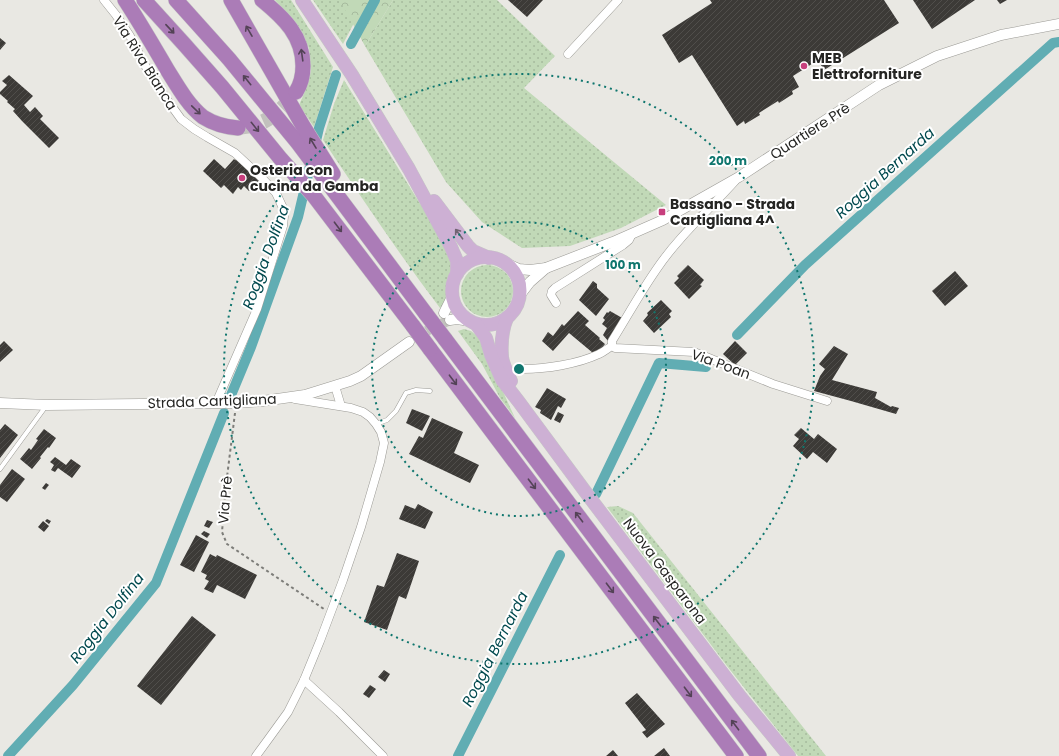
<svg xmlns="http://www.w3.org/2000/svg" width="1059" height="756" font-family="Poppins,sans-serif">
  <defs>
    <pattern id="grass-dots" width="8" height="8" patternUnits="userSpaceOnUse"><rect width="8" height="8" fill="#c1d9b7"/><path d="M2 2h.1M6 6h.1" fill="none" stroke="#a6ba9d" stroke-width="1.8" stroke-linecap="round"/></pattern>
    <pattern id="park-crowns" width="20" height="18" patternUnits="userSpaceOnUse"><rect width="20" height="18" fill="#c1d9b7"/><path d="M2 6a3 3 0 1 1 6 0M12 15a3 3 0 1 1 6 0" fill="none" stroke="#a6ba9d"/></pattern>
    <pattern id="building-hatch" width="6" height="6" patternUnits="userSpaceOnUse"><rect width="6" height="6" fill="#3c3a37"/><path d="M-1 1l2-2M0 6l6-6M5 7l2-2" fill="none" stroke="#504e4b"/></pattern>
  </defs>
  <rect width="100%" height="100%" fill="#e9e8e3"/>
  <!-- grass -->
  <g fill="url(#grass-dots)">
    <polygon points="275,0 291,0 333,67 314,127 299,105 303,96 311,71 309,48 296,24"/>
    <polygon points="313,0 366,0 343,44"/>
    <polygon points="393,0 497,0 555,56 524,88 666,205 621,228 570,246 522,248 482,222 446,182 365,46"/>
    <path d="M344,80l102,166 8,24 -6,14 -3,18 -5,6c-41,-54 -79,-111 -117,-168l11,-36z"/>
    <circle cx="487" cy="291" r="26"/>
    <polygon points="464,329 471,331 478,337 515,418 500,398 482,364 458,331"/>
    <polygon points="618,506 633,513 826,756 798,756 727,666 607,507"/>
  </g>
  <!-- park -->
  <polygon fill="url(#park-crowns)" points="338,0 393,0 365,46 344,8"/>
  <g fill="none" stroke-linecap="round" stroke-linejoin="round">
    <!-- canal -->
    <g stroke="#61adb3" stroke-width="10">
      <polyline points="351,44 375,0"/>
      <polyline points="737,335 805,265 1053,43 1059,42"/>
      <polyline points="229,400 251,347 298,217 319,128 336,75"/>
      <polyline points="596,494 659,363 706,367"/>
      <polyline points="8,756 73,685 156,583 224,413"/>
      <polyline points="458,756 560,555"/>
    </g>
  </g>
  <!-- building -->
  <g fill="url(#building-hatch)">
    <polygon points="508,0 543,0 527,17"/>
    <polygon points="710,0 884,0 899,23 824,70 818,60 793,76 799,87 792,91 793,94 779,103 778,101 759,113 760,115 745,124 744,121 737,126 692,55 679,63 662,35 712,3"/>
    <polygon points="913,0 975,0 932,29"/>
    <polygon points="997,0 1007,0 1000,4"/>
    <polygon points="0,38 6,43 0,50"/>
    <polygon points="9,75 33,96 24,105 30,112 35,107 43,116 40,119 59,138 49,148 22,121 13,111 15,109 7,102 8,101 0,94 0,92 7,85 2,81"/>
    <polygon points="238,158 261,179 249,191 244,186 241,190 238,187 233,194 224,185 221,188 203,171 214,159 225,169 234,159 235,160"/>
    <polygon points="688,265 704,280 700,285 702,286 689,299 674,283 679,278 677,276"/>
    <polygon points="955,271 968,286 945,306 932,291"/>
    <polygon points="593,281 597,284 597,288 609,299 596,316 579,300"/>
    <polygon points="661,300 672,311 669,314 671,317 654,333 643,321 648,315 647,313"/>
    <polygon points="578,311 589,321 585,325 600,338 599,339 605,344 601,349 593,353 569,333 553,351 542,341 548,332 553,336 562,324 564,326"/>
    <polygon points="610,311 624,319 609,342 603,335 607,328 602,324 605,320 603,318 607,312 608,313"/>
    <polygon points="4,341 13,350 0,362 0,345"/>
    <polygon points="735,341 747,353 735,365 723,354"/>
    <polygon points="834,346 848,354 832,380 877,392 875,398 891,407 892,406 899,408 896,414 851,401 814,391 820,376 825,369 819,364"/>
    <polygon points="547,388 566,399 561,408 558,406 551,420 540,413 541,410 535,407"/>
    <polygon points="412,409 430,416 422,431 406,423"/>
    <polygon points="558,412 564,415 560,423 554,420"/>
    <polygon points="432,418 463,432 454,453 479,465 470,483 409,454 419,436 423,438"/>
    <polygon points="5,424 18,435 0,458 0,430"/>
    <polygon points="801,428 814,439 818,434 837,449 827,463 813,452 807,459 793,446 799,439 794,435"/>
    <polygon points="44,429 56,438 49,448 48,447 40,457 41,458 32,469 20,459 29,448 31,450 38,440 36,439"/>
    <polygon points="55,457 66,465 71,459 81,466 72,478 58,468 55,472 51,470 54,465 50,462"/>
    <polygon points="12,469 25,479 7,502 0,497 0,485"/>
    <polygon points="46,483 49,485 45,490 42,488"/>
    <polygon points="418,504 433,512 425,529 399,519 405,505 415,509"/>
    <polygon points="47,519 51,521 49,524 45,521"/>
    <polygon points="207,520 213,522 209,528 204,526"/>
    <polygon points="43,521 49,526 44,532 38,527"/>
    <polygon points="204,531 210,534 207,538 201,534"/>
    <polygon points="196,535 209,542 194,572 180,565"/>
    <polygon points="397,553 419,561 406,599 399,596 387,630 364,622 377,585 384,587"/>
    <polygon points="210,554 216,557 217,555 257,575 245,599 217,585 213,593 204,589 209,581 205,579 207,575 201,572"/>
    <polygon points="192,616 216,635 161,705 137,686"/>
    <polygon points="384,670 390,674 385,682 378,677"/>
    <polygon points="370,685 376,689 369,698 363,694"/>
    <polygon points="637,693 665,724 647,738 642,732 646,730 625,703"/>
    <polygon points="664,748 670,756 654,756"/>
    <polygon points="613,750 618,756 606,756"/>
  </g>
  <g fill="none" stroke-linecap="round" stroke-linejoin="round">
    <!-- tertiary-tunnel -->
    <polyline stroke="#c2c1bd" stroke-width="10" stroke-dasharray="10 5" stroke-linecap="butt" points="414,339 430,329 450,320"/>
    <!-- motorway-tunnel -->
    <path stroke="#c2c1bd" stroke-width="15" stroke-dasharray="15 8" stroke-linecap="butt" d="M241,127c26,-2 40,-15 55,-35"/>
    <!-- service casing -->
    <g stroke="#9b9a95" stroke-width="5">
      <g id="service">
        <polyline points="376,424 387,420 396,411 406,393 416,390 430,391"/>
        <polyline points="0,469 46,406"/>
      </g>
    </g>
    <!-- minor casing -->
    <g stroke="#9b9a95" stroke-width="9">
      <g id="minor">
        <polyline points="104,0 116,15 130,36 148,71 168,101 181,119 194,129 207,137 235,153 262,178 276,193 283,208 284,216 283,226 257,309 216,403"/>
        <polyline points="568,54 618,0"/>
        <path d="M735,181c-27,30 -57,56 -79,89 -16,23 -29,47 -44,71v5l3,2 79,4 79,32 54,17"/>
        <polyline points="556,303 551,295 552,291 555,288 623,245 629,240 632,234"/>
        <path d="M523,369c23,0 55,-5 76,-15 5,-2 9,-6 13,-8"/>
        <polyline points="335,386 341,406"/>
        <polyline points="304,680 339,712 383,756"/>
        <polyline points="256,756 267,741 288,712 304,680 320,641 343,580 361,527 380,462 384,443 381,432 376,424 370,417 363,412 351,408 295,399"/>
      </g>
    </g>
    <!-- tertiary casing -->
    <g stroke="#9b9a95" stroke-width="11">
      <g id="tertiary">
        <polyline points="503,262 519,269 530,270 546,268 613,242 663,220 739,177 879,85 937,56 1001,35 1059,24"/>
        <polyline points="520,295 530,282 546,268"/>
        <polyline points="444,313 453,295"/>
        <polyline points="450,320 457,319 470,321"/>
        <polyline points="0,403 47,405 236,403 263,401 305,395 350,381 361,376 409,342"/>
      </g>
    </g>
    <!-- primary casing -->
    <g stroke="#c6c6c6" stroke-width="14">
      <g id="primary">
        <polyline points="302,0 352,75 409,169 451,247 457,261 457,274"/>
        <polyline points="434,201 468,246 473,251 489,258"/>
        <circle cx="486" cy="291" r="34"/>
        <path d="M507,318c-5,12 -6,26 -5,39 1,8 6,17 9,24"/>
        <polyline points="476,324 486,338 491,355 502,380 519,402 587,494 739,695 789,756"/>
      </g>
    </g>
    <!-- motorway casing -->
    <g stroke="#c6c6c6" stroke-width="16">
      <g id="motorway">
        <path d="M125,0c15,23 29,47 43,71 10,16 20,34 35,46 11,7 22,10 35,11"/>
        <polyline points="144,0 184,44 222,87 280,158 314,196 413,326"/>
        <polyline points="176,0 229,59 298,143 426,314"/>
        <polyline points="231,0 303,126 333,174"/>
        <path d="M262,0c22,18 41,36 41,66 0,9 -2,18 -7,26"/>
        <polyline points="445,339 759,756"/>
        <polyline points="430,349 736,756"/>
      </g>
    </g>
    <!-- path -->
    <polyline stroke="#7d7d79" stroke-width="2" stroke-dasharray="3 3" stroke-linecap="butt" points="235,413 225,493 223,520 222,532 227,544 324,609"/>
    <!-- service -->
    <use href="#service" stroke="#fff" stroke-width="4"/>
    <!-- minor -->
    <use href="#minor" stroke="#fff" stroke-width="8"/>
    <!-- tertiary -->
    <use href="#tertiary" stroke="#fff" stroke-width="10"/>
    <!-- primary -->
    <use href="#primary" stroke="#cdb0d4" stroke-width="13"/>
    <!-- motorway -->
    <use href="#motorway" stroke="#ab7cb7" stroke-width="15"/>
    <!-- motorway-bridge casing -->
    <g stroke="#c6c6c6" stroke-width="16" stroke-linecap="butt">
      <g id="motorway-bridge">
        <polyline points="426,314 445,339"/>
        <polyline points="413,326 430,349"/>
      </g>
    </g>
    <!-- motorway-bridge -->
    <use href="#motorway-bridge" stroke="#ab7cb7" stroke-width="15"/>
  </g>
  <!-- one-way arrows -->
  <defs><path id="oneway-shaft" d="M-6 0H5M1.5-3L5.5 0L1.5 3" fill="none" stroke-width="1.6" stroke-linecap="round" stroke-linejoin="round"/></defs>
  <g stroke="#544357">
    <use href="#oneway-shaft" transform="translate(170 29) rotate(47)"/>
    <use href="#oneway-shaft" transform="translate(249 31) rotate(-120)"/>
    <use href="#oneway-shaft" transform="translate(302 55) rotate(-98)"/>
    <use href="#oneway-shaft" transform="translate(247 80) rotate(-129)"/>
    <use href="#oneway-shaft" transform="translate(196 110) rotate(44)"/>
    <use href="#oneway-shaft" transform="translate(255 127) rotate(51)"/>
    <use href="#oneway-shaft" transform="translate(313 143) rotate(-121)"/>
    <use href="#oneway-shaft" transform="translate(338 227) rotate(53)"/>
    <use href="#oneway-shaft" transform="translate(453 380) rotate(53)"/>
    <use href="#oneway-shaft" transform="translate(532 484) rotate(53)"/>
    <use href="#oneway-shaft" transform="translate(579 517) rotate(-127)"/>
    <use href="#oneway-shaft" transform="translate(610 588) rotate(53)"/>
    <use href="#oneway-shaft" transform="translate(657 621) rotate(-127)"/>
    <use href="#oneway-shaft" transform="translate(688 692) rotate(53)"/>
    <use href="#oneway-shaft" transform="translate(735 725) rotate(-127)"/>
  </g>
  <use stroke="#716473" href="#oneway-shaft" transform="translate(459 234) rotate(-127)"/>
  <!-- distance rings -->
  <g fill="none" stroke="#0f766e" stroke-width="2" stroke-dasharray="2 4">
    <circle cx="519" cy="369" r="147"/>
    <circle cx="519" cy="369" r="295"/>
  </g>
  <!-- markers -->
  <g fill="#c73f7d" stroke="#fff" stroke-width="1.5">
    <circle cx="804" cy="66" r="4"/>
    <circle cx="242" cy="178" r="4"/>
    <rect x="658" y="208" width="8" height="8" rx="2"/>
  </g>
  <g text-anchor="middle" stroke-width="4" stroke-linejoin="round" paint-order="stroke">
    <!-- poi labels -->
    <g font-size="14" font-weight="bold" fill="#252523" stroke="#fff" text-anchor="start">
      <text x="812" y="63">MEB<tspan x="812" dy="16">Elettroforniture</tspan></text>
      <text x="250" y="175">Osteria con<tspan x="250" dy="16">cucina da Gamba</tspan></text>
      <text x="670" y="209">Bassano - Strada<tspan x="670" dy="16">Cartigliana 4^</tspan></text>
    </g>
    <!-- street labels -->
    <g font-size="14" fill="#252523" stroke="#fff">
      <text transform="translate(145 63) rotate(58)" y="5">Via Riva Bianca</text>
      <text transform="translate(810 131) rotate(-33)" y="5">Quartiere Prè</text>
      <text transform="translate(721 364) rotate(20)" y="5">Via Poan</text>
      <text transform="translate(212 401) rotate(-2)" y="5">Strada Cartigliana</text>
      <text transform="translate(225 500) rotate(-85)" y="5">Via Prè</text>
      <text transform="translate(665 571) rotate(53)" y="5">Nuova Gasparona</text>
    </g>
    <!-- water labels -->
    <g font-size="15" font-style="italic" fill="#00494e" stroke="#fff">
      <text transform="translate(885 173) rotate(-42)" y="5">Roggia Bernarda</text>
      <text transform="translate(266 257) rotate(-70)" y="5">Roggia Dolfina</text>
      <text transform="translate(107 618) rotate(-52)" y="5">Roggia Dolfina</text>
      <text transform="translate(495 649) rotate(-63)" y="5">Roggia Bernarda</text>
    </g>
  </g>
  <circle cx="519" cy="369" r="6" fill="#0f766e" stroke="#fff" stroke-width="2"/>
  <g font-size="12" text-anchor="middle" font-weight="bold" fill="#0f766e" stroke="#fff" stroke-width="4" stroke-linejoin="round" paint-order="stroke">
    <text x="728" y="165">200 m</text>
    <text x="623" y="269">100 m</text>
  </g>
</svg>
